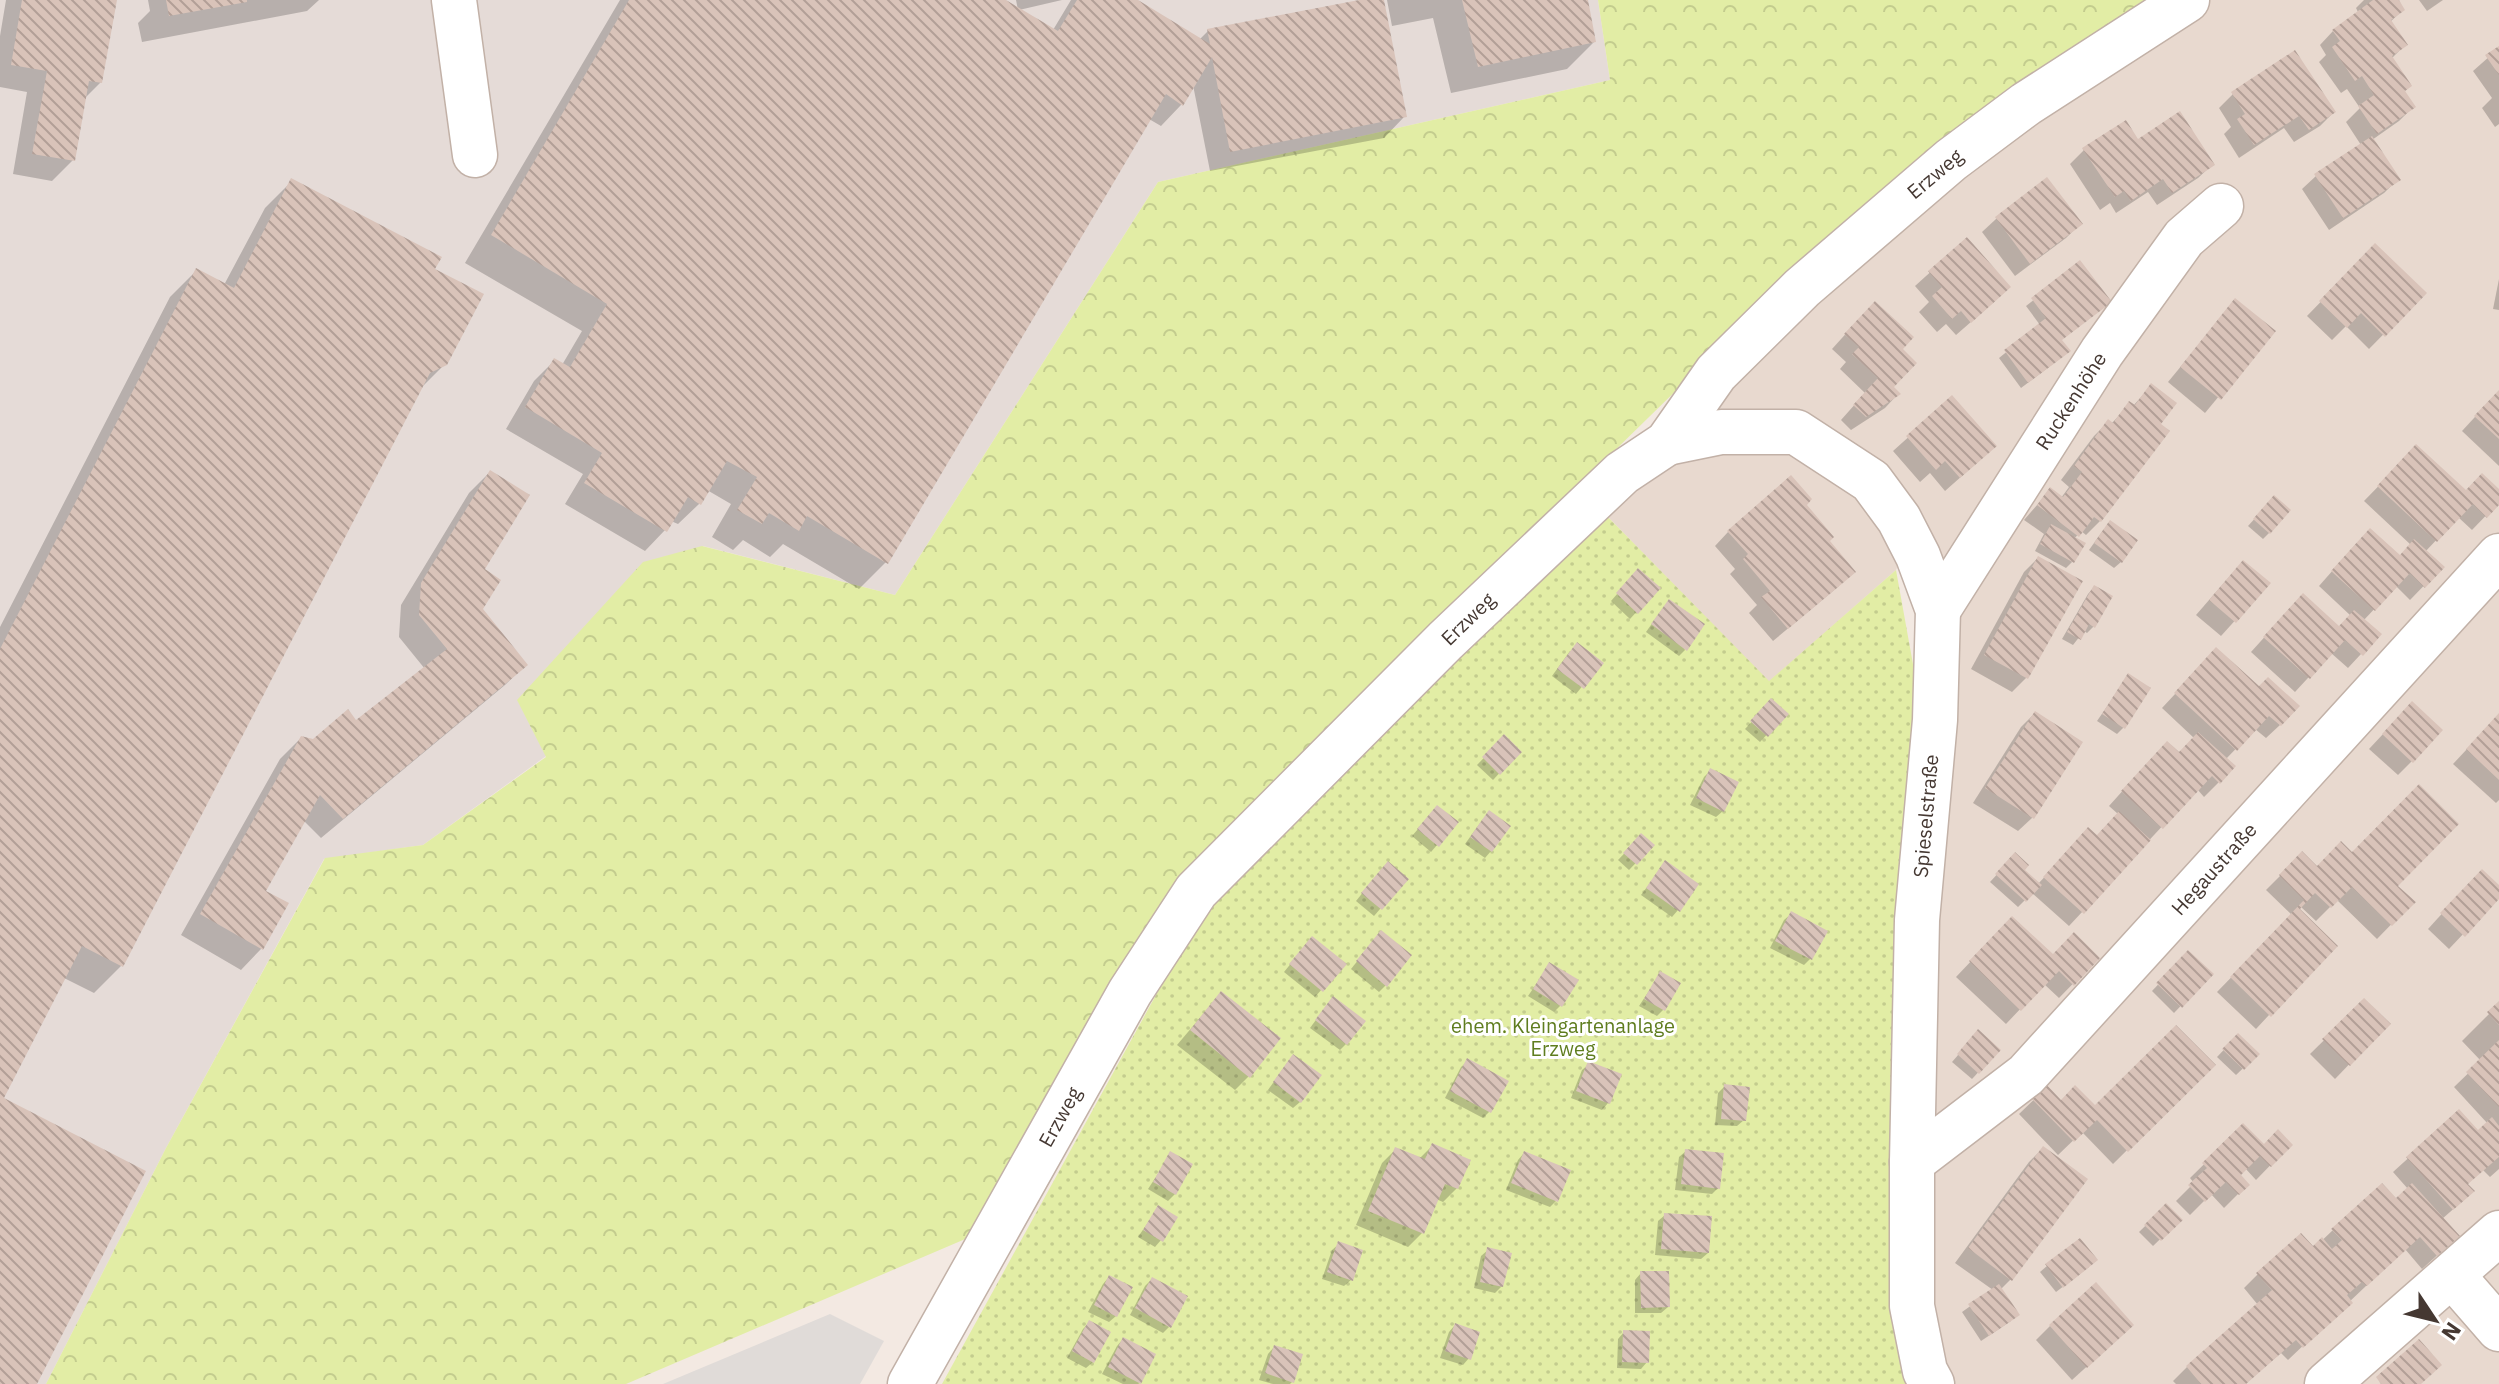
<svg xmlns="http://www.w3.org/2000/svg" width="2499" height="1384" font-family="'IBM Plex Sans',sans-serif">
  <defs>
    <pattern id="grass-dots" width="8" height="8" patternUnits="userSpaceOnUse" patternTransform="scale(2)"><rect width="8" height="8" fill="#e2eda5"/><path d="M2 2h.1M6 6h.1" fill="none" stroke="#c3cc8e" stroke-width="1.8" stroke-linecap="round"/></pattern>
    <pattern id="forest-crowns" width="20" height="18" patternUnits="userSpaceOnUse" patternTransform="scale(2)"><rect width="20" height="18" fill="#e2eda5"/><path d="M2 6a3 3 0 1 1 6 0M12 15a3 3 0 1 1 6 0" fill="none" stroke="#c3cc8e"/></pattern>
    <pattern id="building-back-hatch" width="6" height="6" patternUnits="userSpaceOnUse" patternTransform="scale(2)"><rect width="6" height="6" fill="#d9c3b9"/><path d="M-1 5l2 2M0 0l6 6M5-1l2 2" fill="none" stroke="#b29f97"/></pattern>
  </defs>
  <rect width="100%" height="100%" fill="#f3e9e2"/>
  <!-- residential -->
  <g fill="#e8d9cf">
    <polygon points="2210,0 2499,0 2499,1384 1943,1384 1927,1328 1926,1136 1953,621 1880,471 1694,425 1726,383 2034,112"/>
    <polygon points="1791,446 1864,491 1903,553 1896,570 1769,682 1607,516 1669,456"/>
  </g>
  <!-- industrial -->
  <polygon fill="#e5dbd7" points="0,0 1598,0 1610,80 1158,182 895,595 703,546 546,756 423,845 324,859 166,1148 46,1384 0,1384"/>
  <!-- grass -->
  <polygon fill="url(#grass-dots)" points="1607,516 1769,681 1896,570 1922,714 1916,1384 942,1384 1206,904 1304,807"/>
  <!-- forest -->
  <polygon fill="url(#forest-crowns)" points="1598,0 2159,0 1789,280 1268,790 970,1237 626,1384 46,1384 166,1148 325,858 423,845 546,757 517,700 643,562 702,546 895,595 1158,182 1610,80"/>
  <!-- parking -->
  <polygon fill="#e0dbd8" points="830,1314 884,1341 860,1384 663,1384"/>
  <!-- shadow -->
  <g fill="#0003">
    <polygon points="6,0 115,0 101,82 84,99 73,160 52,181 13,174 27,92 0,87 0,36"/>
    <polygon points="148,0 319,0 307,11 142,42 138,23 150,11"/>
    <polygon points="620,0 1002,0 1018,10 1016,0 1062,0 1019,10 1053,30 1071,0 1134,0 1199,40 1208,31 1369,0 1382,0 1404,117 1384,138 1210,171 1193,85 1181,105 1161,126 1149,119 886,562 859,589 783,544 770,557 743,540 733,550 712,537 731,504 707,490 699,504 678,524 671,521 665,530 645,551 565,504 583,474 506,429 534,381 555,360 562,365 582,331 465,263"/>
    <polygon points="1387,0 1586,0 1594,42 1567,69 1451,93 1433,18 1392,26"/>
    <polygon points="2364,0 2396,0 2403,10 2390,22 2405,45 2391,59 2403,92 2413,107 2399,121 2372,140 2398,179 2384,193 2329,230 2302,189 2316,176 2361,145 2346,122 2360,108 2347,89 2341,93 2319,62 2326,55 2320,45 2333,31 2359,14 2356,8"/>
    <polygon points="2419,0 2443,0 2427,11"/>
    <polygon points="2499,48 2499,124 2495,127 2482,108 2492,98 2473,71"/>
    <polygon points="2233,94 2334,112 2320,126 2294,142 2284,128 2239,158 2224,134 2231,127 2219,108"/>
    <polygon points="2138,142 2212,165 2198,178 2157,205 2148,192 2116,213 2110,203 2100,210 2070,164 2084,150"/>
    <polygon points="2047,180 2080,224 2066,238 2015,276 1982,232 1996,219"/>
    <polygon points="292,181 433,270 446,363 418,391 121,966 94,993 64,978 2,1099 34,1384 0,1384 0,627 170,297 197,270 224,285 265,208"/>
    <polygon points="1967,239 1995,301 1956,335 1946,324 1937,332 1919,312 1929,302 1915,286"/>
    <polygon points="2375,246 2424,293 2369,349 2346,326 2332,340 2307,316"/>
    <polygon points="2080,263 2060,340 2062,357 2021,388 1999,358 2040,325 2026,306"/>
    <polygon points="2499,279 2499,310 2493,309"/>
    <polygon points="2235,301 2273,331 2205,413 2168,382"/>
    <polygon points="1861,317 1900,350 1891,387 1898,394 1885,408 1851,430 1841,420 1865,393 1840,369 1846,362 1832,349"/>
    <polygon points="2151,386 2159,425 2100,521 2086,535 2081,531 2074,539 2073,561 2066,568 2035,551 2044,534 2024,520 2051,489 2061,498 2069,487 2061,480 2094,436 2108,422 2111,424 2130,404 2133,406"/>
    <polygon points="2499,391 2499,466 2462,431"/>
    <polygon points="1952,398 1980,460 1945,491 1930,473 1920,482 1893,451"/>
    <polygon points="2403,461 2465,492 2499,492 2499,502 2472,530 2458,517 2425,552 2442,567 2410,600 2396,586 2363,621 2361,654 2348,668 2331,653 2295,692 2251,652 2289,610 2339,628 2351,616 2319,586 2356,544 2399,557 2411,545 2364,501"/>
    <polygon points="490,472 480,609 526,664 505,685 321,838 303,820 264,891 261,949 241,970 181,935 280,759 301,738 314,742 355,723 425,669 399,637 401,605 469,493"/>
    <polygon points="2268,504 2269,533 2263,539 2248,526"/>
    <polygon points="1804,505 1827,541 1839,586 1773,641 1749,613 1757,605 1730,574 1735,569 1715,546 1728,532"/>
    <polygon points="2104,529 2121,562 2114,568 2089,550"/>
    <polygon points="2038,558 2026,678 2012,692 1971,669 2024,572"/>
    <polygon points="2230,576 2268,584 2221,636 2196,615"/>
    <polygon points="1632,577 1658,588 1630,619 1611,601"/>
    <polygon points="2094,587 2094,626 2087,633 2084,631 2073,645 2062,639 2088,594"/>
    <polygon points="1663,608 1685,650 1679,656 1646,632"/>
    <polygon points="2216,650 2280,725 2266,738 2255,729 2225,760 2233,766 2218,783 2204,797 2197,789 2069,926 2032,893 2018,907 1990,882 2015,855 2022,870 2038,884 2075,844 2096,838 2118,814 2109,806 2153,757 2178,754 2194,738 2162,708"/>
    <polygon points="1570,651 1601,663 1576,694 1552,676"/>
    <polygon points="2128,676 2123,728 2117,734 2097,721"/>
    <polygon points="1771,701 1786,714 1760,742 1745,729"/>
    <polygon points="2035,713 2032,818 2018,831 1973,803 2021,727"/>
    <polygon points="2499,715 2499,800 2496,803 2453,764"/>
    <polygon points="2398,718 2412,761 2398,775 2369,749"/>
    <polygon points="1504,737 1519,752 1493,780 1477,765"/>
    <polygon points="1710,771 1723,811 1716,817 1690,805 1704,777"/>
    <polygon points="1431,814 1437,845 1431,852 1412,836"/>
    <polygon points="1483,819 1491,851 1485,858 1465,844"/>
    <polygon points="1641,836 1652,846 1629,870 1618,860"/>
    <polygon points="2302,854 2317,868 2395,886 2413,902 2377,939 2337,900 2316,921 2300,906 2269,1015 2256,1029 2217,992 2292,915 2266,890"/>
    <polygon points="1665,863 1678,910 1672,917 1641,895"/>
    <polygon points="1381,870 1406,879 1374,916 1356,901"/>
    <polygon points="2468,885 2499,887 2499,896 2449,949 2428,929"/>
    <polygon points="1791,914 1810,959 1804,965 1770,948 1784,920"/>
    <polygon points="2012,918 2052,957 2098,958 2059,998 2044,984 2006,1024 1956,977"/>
    <polygon points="1375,939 1386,985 1379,992 1351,969"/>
    <polygon points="1306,945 1344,964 1315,997 1284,972"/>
    <polygon points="2188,953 2211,974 2174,1013 2152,991"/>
    <polygon points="1550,964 1560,1006 1554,1012 1528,996"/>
    <polygon points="1660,974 1663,1010 1657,1016 1639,1006"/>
    <polygon points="1221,993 1249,1076 1235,1090 1177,1045"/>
    <polygon points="2364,1001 2388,1024 2335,1079 2310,1054"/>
    <polygon points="2499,1004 2499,1169 2490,1177 2483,1170 2466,1185 2458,1205 2442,1219 2444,1249 2422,1269 2405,1249 2288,1360 2281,1353 2245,1384 2176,1384 2173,1381 2187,1367 2258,1305 2244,1288 2258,1274 2313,1249 2333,1230 2396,1201 2408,1189 2393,1172 2459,1112 2477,1133 2488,1124 2454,1087 2481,1061 2462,1041"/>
    <polygon points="1327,1005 1346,1044 1340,1050 1310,1028"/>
    <polygon points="2238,1035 2258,1054 2236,1075 2217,1057"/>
    <polygon points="1972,1039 1999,1050 1972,1079 1952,1062"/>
    <polygon points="1468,1061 1490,1111 1483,1118 1445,1098 1461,1067"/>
    <polygon points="1287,1063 1300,1102 1293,1108 1268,1090"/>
    <polygon points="1589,1064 1608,1103 1602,1110 1571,1098 1582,1070"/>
    <polygon points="2213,1065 2113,1164 2082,1132 2058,1155 2019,1114 2047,1087 2061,1102 2095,1108"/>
    <polygon points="1725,1086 1744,1120 1737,1126 1715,1125 1718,1093"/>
    <polygon points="2243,1126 2264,1147 2290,1145 2256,1180 2245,1168 2238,1175 2248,1184 2224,1208 2211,1194 2190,1215 2176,1201 2194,1183 2190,1178"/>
    <polygon points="1432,1146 1457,1188 1443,1202 1436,1199 1422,1233 1408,1247 1356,1225 1382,1163 1396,1149 1419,1159"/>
    <polygon points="2043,1148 2011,1279 2000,1290 2011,1321 1981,1341 1962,1312 1993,1290 1955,1263 2029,1162"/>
    <polygon points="1686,1151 1718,1188 1712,1194 1675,1190 1679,1157"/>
    <polygon points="1524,1153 1556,1201 1550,1207 1506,1190 1518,1160"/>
    <polygon points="1171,1154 1175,1194 1168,1201 1148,1189"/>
    <polygon points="2166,1206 2180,1220 2153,1246 2139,1232"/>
    <polygon points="1158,1208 1161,1240 1155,1247 1138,1237"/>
    <polygon points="1665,1215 1708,1253 1701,1259 1655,1255 1658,1221"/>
    <polygon points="1339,1244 1351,1280 1344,1286 1322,1279 1332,1250"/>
    <polygon points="1488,1250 1502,1286 1495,1293 1474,1288 1481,1256"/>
    <polygon points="2047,1266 2089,1267 2056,1292 2040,1272"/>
    <polygon points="1641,1273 1668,1307 1661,1313 1635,1313 1635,1280"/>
    <polygon points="1109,1277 1116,1316 1109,1322 1088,1312 1103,1284"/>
    <polygon points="1152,1279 1169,1327 1163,1333 1130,1315 1145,1286"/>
    <polygon points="1089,1323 1093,1362 1086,1368 1067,1358 1083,1329"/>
    <polygon points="1455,1325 1469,1358 1463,1365 1440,1358 1449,1332"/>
    <polygon points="2050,1326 2117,1339 2072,1380 2036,1340"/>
    <polygon points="1624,1332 1647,1362 1641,1369 1617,1368 1618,1339"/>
    <polygon points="1123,1339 1140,1383 1138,1384 1123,1384 1102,1374 1117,1346"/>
    <polygon points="1274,1347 1292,1382 1290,1384 1273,1384 1259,1380 1268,1354"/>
  </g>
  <!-- building -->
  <g fill="url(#building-back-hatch)">
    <polygon points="22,0 117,0 102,83 89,81 75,161 32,154 47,71 11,65"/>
    <polygon points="166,0 247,0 247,2 169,16"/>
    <polygon points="629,0 1006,0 1058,31 1077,0 1138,0 1210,44 1207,29 1359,0 1384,0 1407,117 1230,152 1212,57 1183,106 1166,94 888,564 807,516 799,531 769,513 762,524 737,510 757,477 727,461 701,505 688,497 667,532 584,483 602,453 525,407 554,358 570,367 607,304 491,235"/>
    <polygon points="1462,0 1588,0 1596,42 1478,67"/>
    <polygon points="2373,0 2399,0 2405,10 2391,20 2408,45 2392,56 2412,86 2405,91 2416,107 2377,134 2358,106 2374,95 2362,76 2355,81 2332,47 2340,41 2332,30"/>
    <polygon points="2499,46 2499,75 2485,55"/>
    <polygon points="2295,50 2336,112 2309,130 2299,116 2254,145 2237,119 2245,114 2231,92"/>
    <polygon points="2180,111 2215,165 2172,193 2163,179 2131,201 2124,191 2115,197 2082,148 2126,120 2138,139"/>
    <polygon points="2372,136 2401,180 2343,218 2314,174"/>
    <polygon points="2047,177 2083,224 2030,264 1995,217"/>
    <polygon points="291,178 442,257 435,269 484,294 447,365 430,373 123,967 82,946 4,1098 146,1171 37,1384 0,1384 0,649 196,268 234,288"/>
    <polygon points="1967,237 2011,287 1971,323 1961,311 1952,319 1932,296 1942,287 1928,271"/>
    <polygon points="2375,243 2427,293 2385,337 2361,313 2347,328 2319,301"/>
    <polygon points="2080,260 2112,302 2062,340 2071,351 2028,383 2004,350 2046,318 2031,298"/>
    <polygon points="2235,298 2276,331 2221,400 2180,367"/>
    <polygon points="1875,301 1914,337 1903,349 1917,363 1894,387 1901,394 1866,417 1853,405 1878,378 1852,354 1859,347 1844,334"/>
    <polygon points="2151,383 2177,403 2161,424 2170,431 2101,522 2094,517 2079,537 2037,505 2050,487 2063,497 2082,472 2074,466 2108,419 2113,423 2129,401 2135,405"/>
    <polygon points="2499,390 2499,439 2474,416"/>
    <polygon points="1952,395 1997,446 1960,478 1945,461 1936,470 1906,436"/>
    <polygon points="2416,444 2466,490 2482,473 2499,489 2499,505 2487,518 2473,504 2437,542 2377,486"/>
    <polygon points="490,470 530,495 485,569 501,580 483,609 528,665 343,819 320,795 266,891 289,903 263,950 200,914 301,736 313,739 348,709 356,720 447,649 419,615 421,583"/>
    <polygon points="1791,475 1812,499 1807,505 1834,537 1830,541 1856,572 1788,629 1761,597 1770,591 1743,559 1748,554 1727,531"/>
    <polygon points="2274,495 2291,510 2270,534 2253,519"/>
    <polygon points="2110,520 2138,540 2122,563 2094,543"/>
    <polygon points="2051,524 2086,543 2074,563 2040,544"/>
    <polygon points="2370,528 2400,555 2414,539 2445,567 2425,588 2410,573 2375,611 2331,571"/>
    <polygon points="2038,556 2083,581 2028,679 1984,655"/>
    <polygon points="2243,560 2271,583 2236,623 2209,600"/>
    <polygon points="1638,568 1661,588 1638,614 1616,593"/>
    <polygon points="2094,585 2113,596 2095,628 2089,624 2081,640 2067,632"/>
    <polygon points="2303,593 2339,626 2354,610 2382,634 2363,656 2345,640 2310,679 2263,637"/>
    <polygon points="1669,599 1705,624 1687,651 1651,624"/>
    <polygon points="1577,642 1604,663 1584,689 1557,669"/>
    <polygon points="2216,647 2259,686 2268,677 2300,706 2281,726 2269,716 2237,751 2174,693"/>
    <polygon points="2128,673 2151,688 2125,729 2102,714"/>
    <polygon points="1771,698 1789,714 1768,737 1750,721"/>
    <polygon points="2412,701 2443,730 2413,763 2382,734"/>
    <polygon points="2035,711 2083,742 2034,819 1985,788"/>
    <polygon points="2499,713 2499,780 2466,749"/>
    <polygon points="2198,732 2236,766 2220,784 2212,776 2163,829 2121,791 2167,741 2179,752"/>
    <polygon points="1504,734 1522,752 1500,775 1482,757"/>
    <polygon points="1710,768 1739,782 1724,812 1696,798"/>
    <polygon points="2419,784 2459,824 2398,886 2416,902 2392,926 2352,887 2331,908 2315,893 2300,909 2338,946 2271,1017 2230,977 2304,900 2279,875 2302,851 2317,866 2341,841 2352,852"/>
    <polygon points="1437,805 1459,822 1439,847 1417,829"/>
    <polygon points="1489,810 1511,826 1492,852 1470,837"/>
    <polygon points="2119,811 2151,840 2084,914 2043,877 2088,827 2097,835"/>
    <polygon points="1641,833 1655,845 1637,865 1623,853"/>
    <polygon points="2015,852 2029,865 2025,870 2042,885 2026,902 1995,874"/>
    <polygon points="1665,860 1699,884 1680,912 1646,888"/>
    <polygon points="1388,861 1409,879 1382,910 1361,893"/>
    <polygon points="2482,869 2499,885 2499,899 2465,937 2440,913"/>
    <polygon points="1791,911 1828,931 1812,960 1775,941"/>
    <polygon points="2012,916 2053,954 2074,932 2100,958 2074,986 2059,971 2021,1011 1969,961"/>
    <polygon points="1381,930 1412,955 1387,987 1356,961"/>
    <polygon points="1312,936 1347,964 1323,992 1289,964"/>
    <polygon points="2188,950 2214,974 2182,1008 2156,983"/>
    <polygon points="1549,962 1579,980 1562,1007 1533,989"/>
    <polygon points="1660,971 1681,983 1665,1011 1644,999"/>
    <polygon points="1221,991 1281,1038 1250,1078 1190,1030"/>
    <polygon points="1333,996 1366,1021 1347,1045 1315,1020"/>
    <polygon points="2364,998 2391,1024 2350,1066 2322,1039"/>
    <polygon points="2499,1001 2499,1025 2487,1012"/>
    <polygon points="2176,1025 2216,1065 2128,1152 2097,1120 2074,1142 2032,1099 2047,1085 2061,1100 2075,1085 2095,1105"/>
    <polygon points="1978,1029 2001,1050 1979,1074 1957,1054"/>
    <polygon points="2238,1033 2260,1054 2244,1070 2222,1049"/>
    <polygon points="2499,1040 2499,1107 2466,1072"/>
    <polygon points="1293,1054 1322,1075 1301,1103 1273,1082"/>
    <polygon points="1467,1058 1509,1081 1491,1113 1450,1091"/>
    <polygon points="1588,1061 1622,1074 1610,1104 1576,1091"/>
    <polygon points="1724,1084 1750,1087 1746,1121 1721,1119"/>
    <polygon points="2459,1109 2478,1130 2492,1117 2499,1126 2499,1157 2468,1184 2475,1191 2453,1210 2406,1157"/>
    <polygon points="2243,1123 2264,1144 2278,1129 2293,1145 2271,1167 2260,1156 2241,1175 2250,1185 2239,1195 2226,1182 2205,1202 2188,1185 2207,1168 2202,1163"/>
    <polygon points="1432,1143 1471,1160 1458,1189 1445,1184 1424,1234 1368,1211 1395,1147 1425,1159"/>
    <polygon points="2043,1146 2088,1179 2012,1281 1968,1248"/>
    <polygon points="1685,1149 1724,1153 1720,1189 1681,1184"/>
    <polygon points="1170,1151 1193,1164 1176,1195 1153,1182"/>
    <polygon points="1524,1151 1571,1170 1558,1202 1511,1183"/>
    <polygon points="2382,1183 2396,1198 2412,1183 2460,1236 2437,1256 2420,1237 2367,1286 2362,1282 2347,1295 2353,1303 2303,1348 2296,1340 2246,1384 2201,1384 2186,1366 2272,1290 2256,1273 2301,1233 2313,1246 2322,1237 2332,1249 2342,1240 2331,1229"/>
    <polygon points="2166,1203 2183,1220 2161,1241 2144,1225"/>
    <polygon points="1158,1205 1178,1217 1163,1242 1143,1230"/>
    <polygon points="1664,1213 1712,1216 1709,1253 1661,1249"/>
    <polygon points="2080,1238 2098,1260 2063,1288 2045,1264"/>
    <polygon points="1338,1241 1363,1250 1353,1281 1327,1272"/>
    <polygon points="1487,1247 1512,1253 1503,1287 1480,1282"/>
    <polygon points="1640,1271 1669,1271 1670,1307 1641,1308"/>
    <polygon points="1109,1275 1133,1287 1117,1317 1094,1305"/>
    <polygon points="1152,1277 1188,1296 1171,1328 1135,1308"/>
    <polygon points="2096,1282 2134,1325 2087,1368 2049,1325"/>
    <polygon points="1999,1284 2020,1315 1989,1336 1968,1304"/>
    <polygon points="1089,1320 1111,1332 1094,1363 1072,1351"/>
    <polygon points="1455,1323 1480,1332 1471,1360 1445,1351"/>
    <polygon points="1623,1330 1650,1331 1649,1363 1622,1362"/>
    <polygon points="1123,1337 1156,1354 1141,1384 1108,1367"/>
    <polygon points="2419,1339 2442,1365 2421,1384 2381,1384 2376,1377"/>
    <polygon points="1274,1345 1303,1354 1294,1383 1265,1373"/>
  </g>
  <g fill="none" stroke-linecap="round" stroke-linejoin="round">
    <!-- minor casing -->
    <g stroke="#c2b1a7" stroke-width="47">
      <g id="minor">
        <polyline points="454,0 475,155"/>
        <polyline points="1667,443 1721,432 1796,432 1871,481 1899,519 1918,556 1938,610 1935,720 1917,920 1912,1162 1912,1306 1925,1371 1932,1384"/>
        <polyline points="1938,610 2102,352 2184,238 2221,206"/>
        <polyline points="1912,1162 2026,1075 2499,556"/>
        <polyline points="2452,1275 2499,1329"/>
        <polyline points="910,1384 1130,992 1196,891 1445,641 1622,473 1667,443 1716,373 1802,288 1951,160 2026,104 2187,0"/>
        <polyline points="2327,1384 2499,1233"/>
      </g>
    </g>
    <!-- minor -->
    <use href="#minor" stroke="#fff" stroke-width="44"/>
  </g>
  <g text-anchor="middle" stroke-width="6" stroke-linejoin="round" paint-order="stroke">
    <!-- street labels -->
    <g font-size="20" fill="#453832" stroke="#fff">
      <text transform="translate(1935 174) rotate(-40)" y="7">Erzweg</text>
      <text transform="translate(2071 401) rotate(-57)" y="7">Ruckenhöhe</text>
      <text transform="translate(1468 619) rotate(-44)" y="7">Erzweg</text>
      <text transform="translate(1926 816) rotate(-85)" y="7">Spieselstraße</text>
      <text transform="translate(2214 869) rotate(-48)" y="7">Hegaustraße</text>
      <text transform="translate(1060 1117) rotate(-61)" y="7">Erzweg</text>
    </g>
    <!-- park labels -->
    <g font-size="20" fill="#5f7d1f" stroke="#fff">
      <text x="1563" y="1033">ehem. Kleingartenanlage<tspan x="1563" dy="23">Erzweg</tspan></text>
    </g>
  </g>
  <!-- north arrow -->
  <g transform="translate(2435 1320) rotate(125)" stroke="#ffffff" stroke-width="6" paint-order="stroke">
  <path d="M0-6L14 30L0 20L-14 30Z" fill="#453832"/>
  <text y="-12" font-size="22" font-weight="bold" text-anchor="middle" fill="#453832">N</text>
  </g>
</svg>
